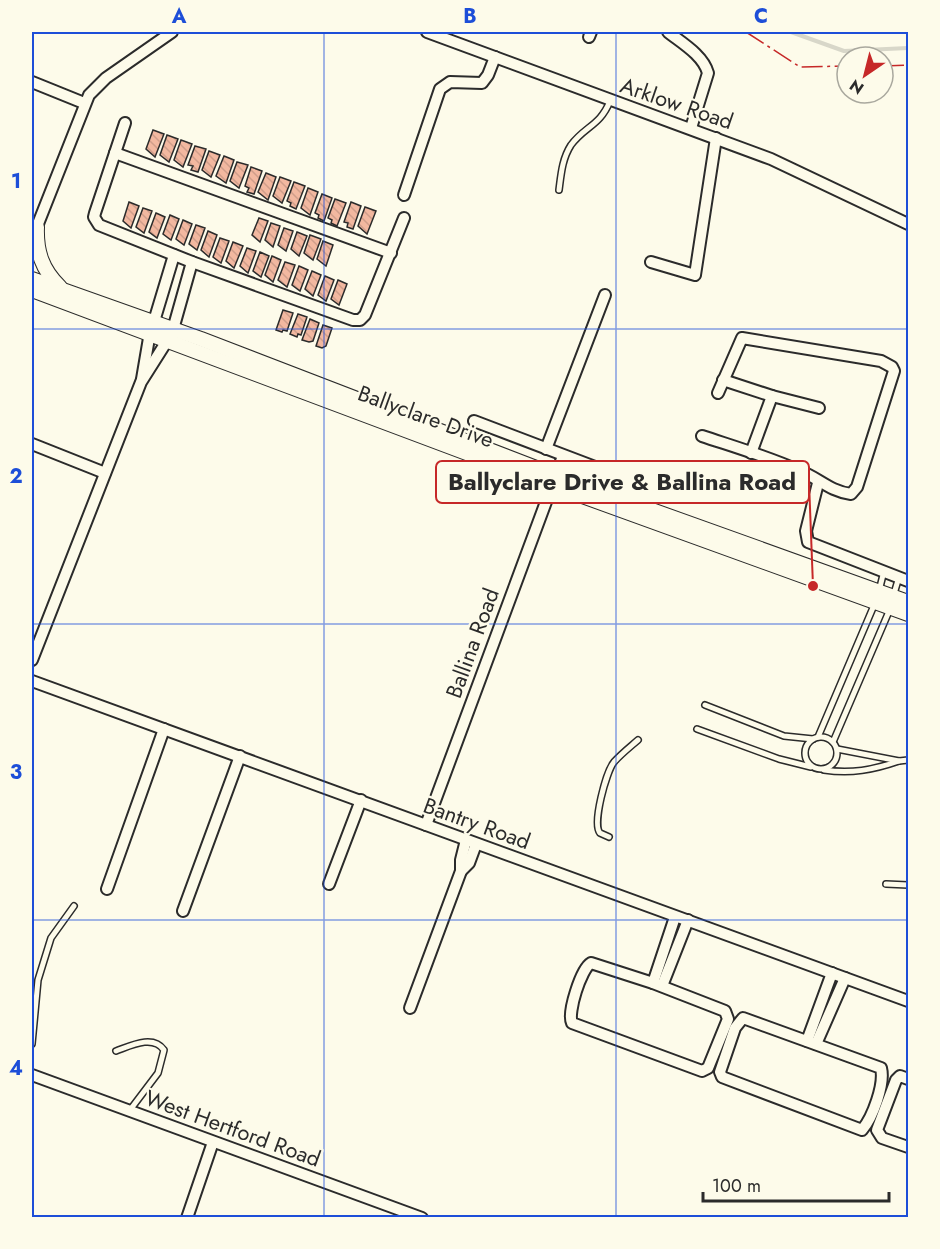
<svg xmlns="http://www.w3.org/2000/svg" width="940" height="1249" font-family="Jost,sans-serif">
  <defs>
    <pattern id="building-back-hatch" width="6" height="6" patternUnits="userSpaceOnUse" patternTransform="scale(1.5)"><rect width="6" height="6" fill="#f2b8a0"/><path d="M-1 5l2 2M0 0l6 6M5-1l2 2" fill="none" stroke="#d09e8a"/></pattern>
  </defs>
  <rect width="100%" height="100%" fill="#fdfbea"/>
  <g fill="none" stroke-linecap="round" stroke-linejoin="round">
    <!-- stream -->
    <polyline stroke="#d8d7c9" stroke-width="4" points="791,32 844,51 908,48"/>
  </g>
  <!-- building -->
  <g fill="url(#building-back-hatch)" stroke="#2b2b2b" stroke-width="1.5">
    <polygon points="153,130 164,134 155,157 146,149"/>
    <polygon points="167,135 178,139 169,162 160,155"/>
    <polygon points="181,140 192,144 183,167 174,160"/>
    <polygon points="195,146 206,149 198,172 191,170 193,166 188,165"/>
    <polygon points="209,151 220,155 211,177 202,170"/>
    <polygon points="224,156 234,160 226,183 216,176"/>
    <polygon points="237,162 248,165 239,188 230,181"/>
    <polygon points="251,167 262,171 254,194 247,192 249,188 245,186"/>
    <polygon points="266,173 276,177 268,200 258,192"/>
    <polygon points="280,177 291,181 282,203 273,196"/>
    <polygon points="294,182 305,186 296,209 290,206 291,203 287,201"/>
    <polygon points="308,188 318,192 310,215 301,208"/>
    <polygon points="322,194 332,198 324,221 318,218 319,215 315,213"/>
    <polygon points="335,199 346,203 337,226 331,223 332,220 328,218"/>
    <polygon points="129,202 139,206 131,228 123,221"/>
    <polygon points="351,202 361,206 353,229 347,227 348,223 344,222"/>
    <polygon points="365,207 376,211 367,234 358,226"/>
    <polygon points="143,208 152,211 144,233 136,227"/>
    <polygon points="156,213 165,217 157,238 149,232"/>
    <polygon points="170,215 179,219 171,240 163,234"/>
    <polygon points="259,218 268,221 260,242 252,235"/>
    <polygon points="183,220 192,224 184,245 176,239"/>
    <polygon points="271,223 280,226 273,247 265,240"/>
    <polygon points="196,225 205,228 197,250 189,244"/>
    <polygon points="284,228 293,231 286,251 278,245"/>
    <polygon points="208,231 217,235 209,257 201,250"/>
    <polygon points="297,232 307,236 299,256 291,249"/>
    <polygon points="310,235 321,239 313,260 304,253"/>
    <polygon points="220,238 229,241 221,263 213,257"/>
    <polygon points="323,241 333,245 326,266 317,259"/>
    <polygon points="233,242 243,246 234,268 226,261"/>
    <polygon points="247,248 256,251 248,273 240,266"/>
    <polygon points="260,252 269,256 261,277 253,271"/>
    <polygon points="272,256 281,260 273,282 265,275"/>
    <polygon points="285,262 295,265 287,287 278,280"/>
    <polygon points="299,266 308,270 300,291 292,285"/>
    <polygon points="312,271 321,275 313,296 305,289"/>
    <polygon points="325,276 334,280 326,301 318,295"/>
    <polygon points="338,280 347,284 339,305 331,299"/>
    <polygon points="283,310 293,313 287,331 283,330 282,332 276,330"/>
    <polygon points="298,314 307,317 301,335 298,334 297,337 290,334"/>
    <polygon points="310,319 319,323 313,341 309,342 302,340"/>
    <polygon points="323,325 332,328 326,346 322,348 316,346"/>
  </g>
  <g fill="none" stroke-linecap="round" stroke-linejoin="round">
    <!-- service casing -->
    <g stroke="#2b2b2b" stroke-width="8">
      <g id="service">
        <path d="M559,190c2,-15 3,-31 12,-45 14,-19 29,-19 39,-44"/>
        <polyline points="879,591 884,571"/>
        <polyline points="893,597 899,577"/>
        <polyline points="705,705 784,736 813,739"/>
        <polyline points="697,729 779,759 811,767"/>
        <circle cx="821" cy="753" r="16"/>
        <polyline points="818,737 875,603"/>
        <polyline points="833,742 890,609"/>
        <polyline points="837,749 899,761 908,760"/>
        <path d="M824,770c27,4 49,0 75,-9"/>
        <path d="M609,837l-9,-4c-8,-9 6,-61 14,-71 7,-8 16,-15 24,-22"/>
        <polyline points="886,884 908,885"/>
        <polyline points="32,1044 38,980 51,938 74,906"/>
        <path d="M116,1051c14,-5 37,-17 48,-1l-6,23 -28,37"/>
      </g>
    </g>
    <!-- minor casing -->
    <g stroke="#2b2b2b" stroke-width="14">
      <g id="minor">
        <polyline points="427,32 771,159 908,224"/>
        <path d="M668,32c14,11 35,23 40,41l-17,55"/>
        <polyline points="589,37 591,32"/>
        <polyline points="32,82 84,103"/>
        <polyline points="125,123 95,213 94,217 99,225 192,262 353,320 360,320 365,315 404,218"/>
        <polyline points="115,153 391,253"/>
        <polyline points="404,195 440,89 450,82 482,83 488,75 495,57"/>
        <polyline points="34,234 89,95 106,78 172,32"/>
        <polyline points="651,262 695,275 716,138"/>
        <polyline points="142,379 149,338 174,255"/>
        <polyline points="723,380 772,396 751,453"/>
        <polyline points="772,396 819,408"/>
        <polyline points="474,421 624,478"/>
        <path d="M702,436c33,11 67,21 98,35 19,7 29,20 51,23l6,-7 37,-116 -2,-4 -11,-6 -139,-23 -24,55"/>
        <polyline points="32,444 105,473"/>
        <polyline points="546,449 605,295"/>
        <polyline points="818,483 806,531 808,542 908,581"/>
        <polyline points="32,660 141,382 172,333 192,262"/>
        <polyline points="32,681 908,1001"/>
        <polyline points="426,825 563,456"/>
        <polyline points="461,871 461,860 466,840"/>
        <polyline points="329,884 361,800"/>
        <polyline points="107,889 164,729"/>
        <polyline points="183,911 240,756"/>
        <path d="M591,963l62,20 72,28 3,8 -20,49 -6,3 -130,-48c-5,-10 9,-54 19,-60z"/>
        <polyline points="653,983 675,917"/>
        <polyline points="662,986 688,920"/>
        <polyline points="410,1008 461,871 469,863 476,844"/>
        <path d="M743,1018l138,50c4,16 -8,49 -19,62l-140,-53 -2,-5 15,-44z"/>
        <polyline points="807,1041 832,973"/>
        <polyline points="816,1044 845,978"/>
        <polyline points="32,1075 422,1218"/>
        <polyline points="908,1079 900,1076 896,1080 877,1130 882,1138 908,1147"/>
        <polyline points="187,1218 213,1142"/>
      </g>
    </g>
    <!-- tertiary casing -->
    <g stroke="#2b2b2b" stroke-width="16">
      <g id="tertiary">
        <path d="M37,227c-1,24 5,43 23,60"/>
        <polyline points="32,279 201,339 557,476 908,602"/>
        <polyline points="32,290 552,485 908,614"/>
      </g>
    </g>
    <!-- service -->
    <use href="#service" stroke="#fdfbea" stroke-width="5"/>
    <!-- minor -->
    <use href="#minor" stroke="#fdfbea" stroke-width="10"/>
    <!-- tertiary -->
    <use href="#tertiary" stroke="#fdfbea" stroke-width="14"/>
    <!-- power -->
    <g stroke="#c62828" stroke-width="1.5" stroke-dasharray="21 4.5 3 4.5" stroke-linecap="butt">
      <polyline points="746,32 800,67 847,66"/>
      <polyline points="883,66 908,65"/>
    </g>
  </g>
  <!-- grid -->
  <path fill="none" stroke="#1d4ed8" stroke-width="1.5" stroke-opacity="0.55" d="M324,32v1186M616,32v1186M32,329h876M32,624h876M32,920h876"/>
  <g text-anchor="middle" stroke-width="4.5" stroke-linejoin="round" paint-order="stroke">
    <!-- street labels -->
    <g font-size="22" fill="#2b2b2b" stroke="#fdfbea">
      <text transform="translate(677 103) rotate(19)" y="8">Arklow Road</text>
      <text transform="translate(426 416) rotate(20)" y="8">Ballyclare Drive</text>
      <text transform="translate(472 643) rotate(-70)" y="8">Ballina Road</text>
      <text transform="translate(477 823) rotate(20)" y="8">Bantry Road</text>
      <text transform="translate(233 1128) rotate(20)" y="8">West Hertford Road</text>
    </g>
  </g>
  <!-- callouts -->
  <path fill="none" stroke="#c62828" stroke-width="2" d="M813 586L809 482"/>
  <circle fill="#c62828" stroke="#fdfbea" stroke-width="2" cx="813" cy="586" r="6"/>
  <rect fill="#fdfbea" stroke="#c62828" stroke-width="2" x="436" y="461" width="373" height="42" rx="6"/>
  <g font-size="24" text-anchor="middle" font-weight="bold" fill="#2b2b2b">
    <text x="622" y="490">Ballyclare Drive &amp; Ballina Road</text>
  </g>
  <!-- border -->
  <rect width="940" height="1249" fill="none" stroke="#fdfbea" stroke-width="66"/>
  <!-- north arrow -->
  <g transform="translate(865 75) rotate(215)"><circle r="28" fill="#fdfbea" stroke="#a9a89e" stroke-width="1.5"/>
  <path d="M0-4.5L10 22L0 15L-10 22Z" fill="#c62828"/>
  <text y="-9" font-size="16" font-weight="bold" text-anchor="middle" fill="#2b2b2b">N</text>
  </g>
  <!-- scale -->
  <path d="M703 1192v9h186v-9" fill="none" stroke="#2b2b2b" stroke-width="3"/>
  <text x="712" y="1192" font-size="18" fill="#2b2b2b" stroke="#fdfbea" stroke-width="4.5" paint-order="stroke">100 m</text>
  <rect x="33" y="33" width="874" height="1183" fill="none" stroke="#1d4ed8" stroke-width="2"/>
  <g font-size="20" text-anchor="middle" font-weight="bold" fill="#1d4ed8">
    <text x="179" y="23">A</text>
    <text x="470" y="23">B</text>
    <text x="761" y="23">C</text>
    <text x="16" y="188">1</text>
    <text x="16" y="483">2</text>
    <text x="16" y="779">3</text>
    <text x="16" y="1075">4</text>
  </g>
</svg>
